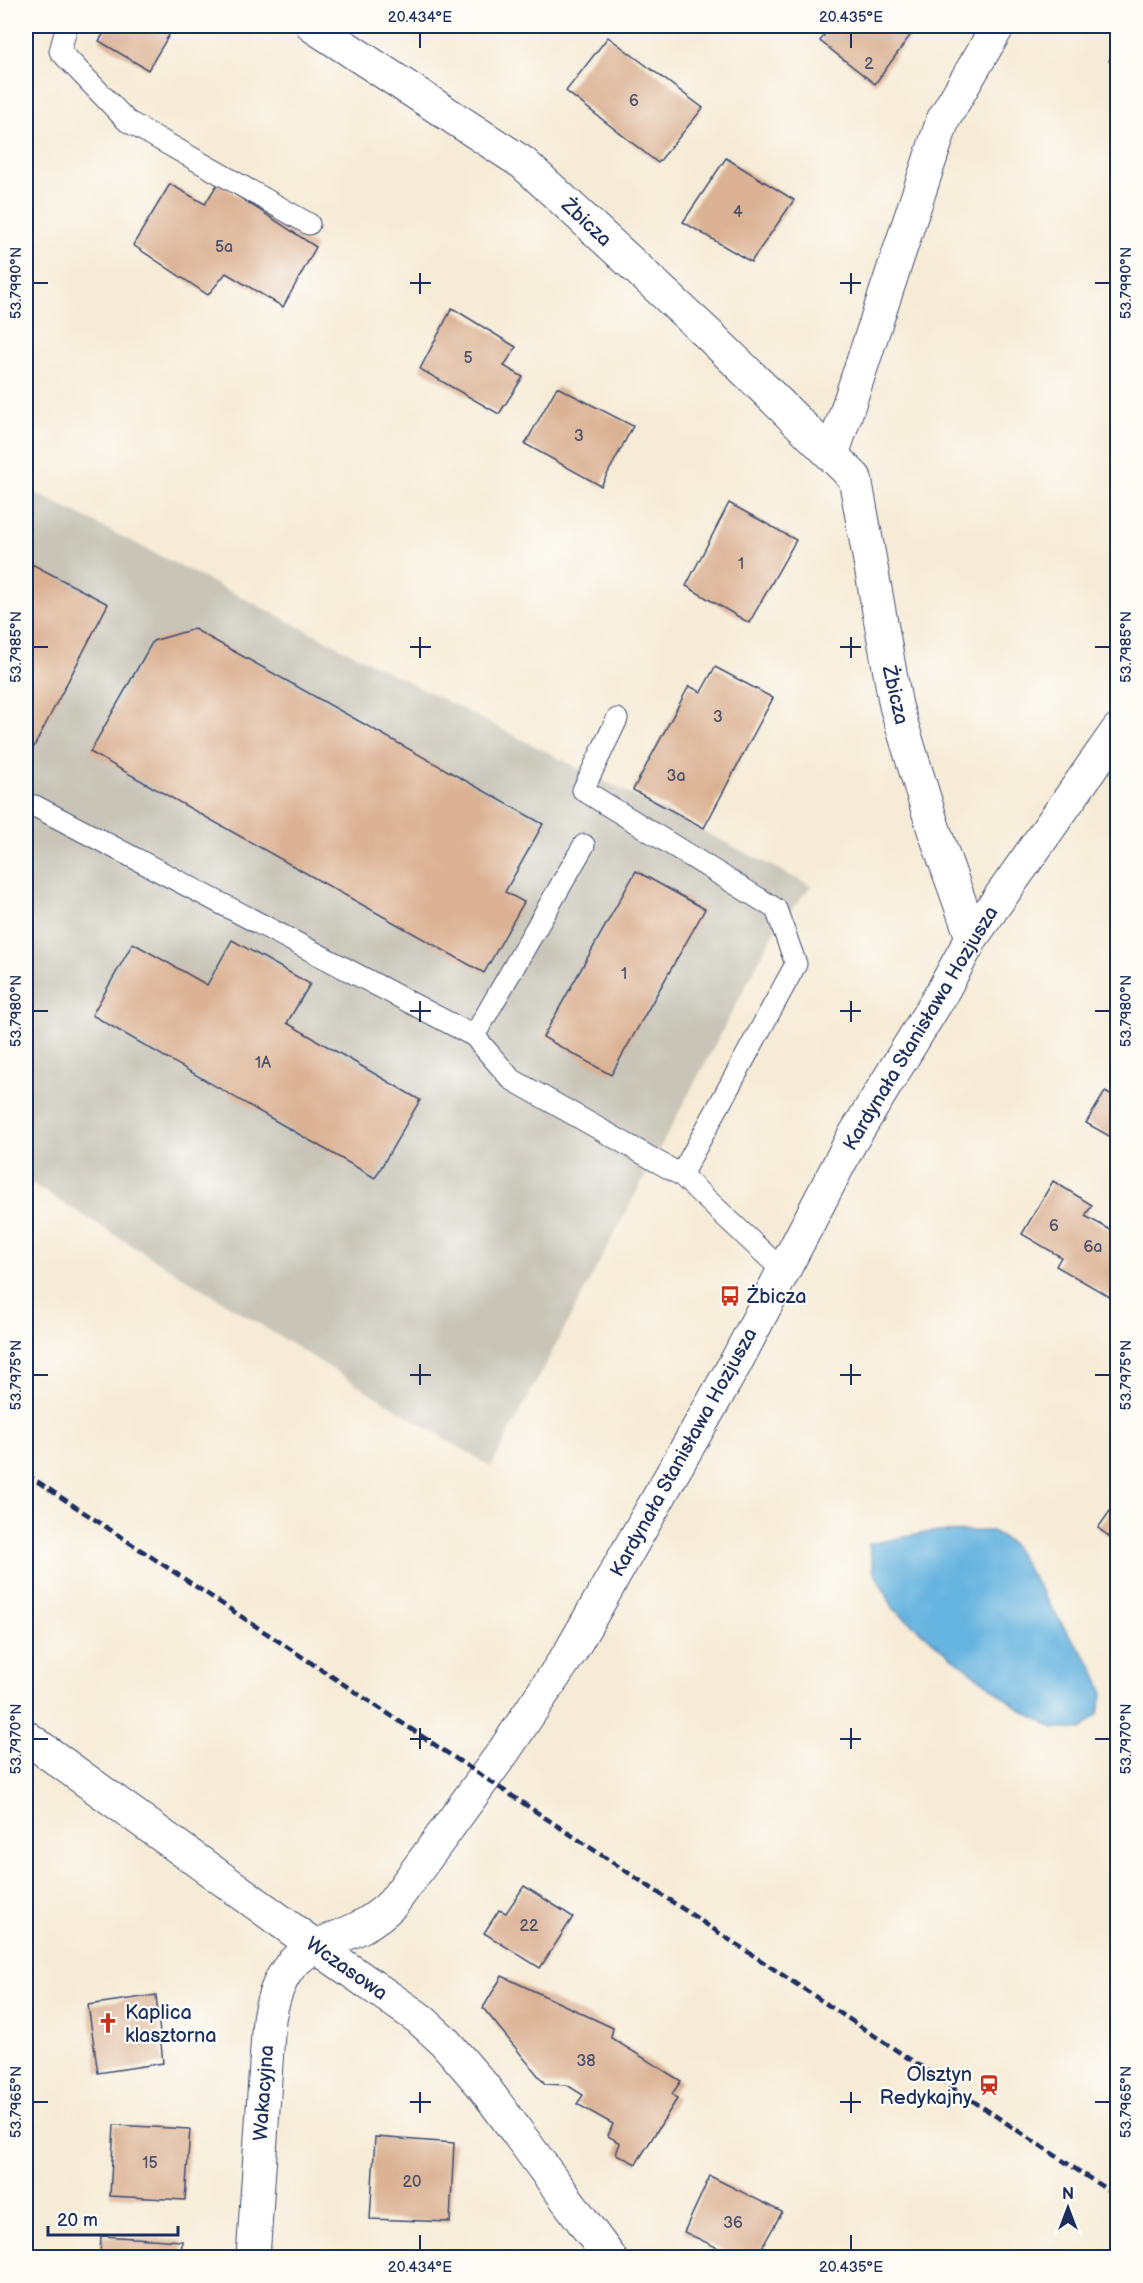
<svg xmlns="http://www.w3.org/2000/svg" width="1143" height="2283" font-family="'Balsamiq Sans',sans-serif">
  <rect width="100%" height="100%" fill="#fdfcf7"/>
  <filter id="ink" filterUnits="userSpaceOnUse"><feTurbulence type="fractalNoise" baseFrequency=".0167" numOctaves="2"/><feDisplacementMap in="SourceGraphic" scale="12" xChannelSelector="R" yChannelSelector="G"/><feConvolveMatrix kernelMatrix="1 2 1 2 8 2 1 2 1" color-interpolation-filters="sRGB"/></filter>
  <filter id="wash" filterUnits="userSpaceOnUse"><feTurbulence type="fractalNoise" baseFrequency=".008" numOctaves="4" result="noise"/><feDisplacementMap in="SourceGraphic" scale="24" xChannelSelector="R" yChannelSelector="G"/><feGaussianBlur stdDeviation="1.35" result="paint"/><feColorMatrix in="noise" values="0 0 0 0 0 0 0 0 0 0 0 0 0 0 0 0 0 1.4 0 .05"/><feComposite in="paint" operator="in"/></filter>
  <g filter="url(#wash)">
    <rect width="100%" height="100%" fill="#f6ebd6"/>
    <!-- industrial -->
    <polygon fill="#c8c4b8" points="26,488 811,886 777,927 491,1467 26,1180"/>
    <!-- water -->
    <polygon fill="#65b3df" stroke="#40719e" stroke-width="1.5" points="992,1531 1011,1543 1065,1629 1093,1667 1103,1692 1098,1714 1081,1730 1054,1728 1021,1710 944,1651 894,1609 874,1572 869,1544 930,1532"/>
    <g id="blocks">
      <!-- building -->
      <g fill="#dbb294">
        <polygon points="108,26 164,26 172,30 148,70 99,41"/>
        <polygon points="831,26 917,26 875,84 820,41"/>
        <polygon points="608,37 703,108 658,163 566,91"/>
        <polygon points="1117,38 1118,38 1118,64 1109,61"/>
        <polygon points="726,158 794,200 751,262 683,222"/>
        <polygon points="218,183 316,247 283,307 226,273 208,295 133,245 170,184 205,204"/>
        <polygon points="452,308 516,347 504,366 523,377 499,414 420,369"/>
        <polygon points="557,387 633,426 601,486 525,444"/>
        <polygon points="729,503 796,540 749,623 686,586"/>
        <polygon points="26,561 108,604 26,762"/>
        <polygon points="194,629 543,824 505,892 524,902 484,973 90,752 153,641"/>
        <polygon points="715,667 773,698 704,828 633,790 689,686 701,692"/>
        <polygon points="636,871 705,909 611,1075 543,1037"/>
        <polygon points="232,940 310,984 287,1023 420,1100 375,1178 92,1015 133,943 207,985"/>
        <polygon points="1105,1092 1118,1099 1118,1141 1086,1123"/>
        <polygon points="1053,1181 1092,1205 1085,1216 1118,1234 1118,1285 1110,1297 1056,1266 1061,1257 1022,1234"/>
        <polygon points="1110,1511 1118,1516 1118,1543 1098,1528"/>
        <polygon points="524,1886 573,1917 540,1968 484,1933 499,1910 506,1913"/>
        <polygon points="502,1976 613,2028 611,2038 681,2081 672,2094 677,2099 636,2164 616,2154 620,2143 608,2136 613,2124 577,2104 583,2095 567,2085 545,2084 483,2008"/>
        <polygon points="156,1995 163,2063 98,2073 88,2005"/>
        <polygon points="114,2125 190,2129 185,2200 110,2196"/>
        <polygon points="375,2137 454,2143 450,2222 370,2219"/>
        <polygon points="710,2176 782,2212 756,2258 739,2258 684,2232"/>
        <polygon points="101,2236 182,2241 181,2258 100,2258"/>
      </g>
    </g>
  </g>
  <g filter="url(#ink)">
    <use href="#blocks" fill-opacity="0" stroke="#3c4b70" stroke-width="1.5"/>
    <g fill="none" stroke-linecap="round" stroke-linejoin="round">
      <!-- lane casing -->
      <g stroke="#3c4b70" stroke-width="23">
        <g id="lane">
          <polyline points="67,26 60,51 127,121 309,224"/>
          <polyline points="617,719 583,790 776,909 796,964 681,1175"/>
          <polyline points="35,806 474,1036 511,1079 681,1175 783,1271"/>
          <polyline points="474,1036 584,845"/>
        </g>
      </g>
      <!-- street casing -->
      <g stroke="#3c4b70" stroke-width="35">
        <g id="street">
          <polyline points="313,26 523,163 708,334 855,478 896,706 933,827 972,937"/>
          <polyline points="832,455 943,120 998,26"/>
          <polyline points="26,1737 315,1946 420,2019 444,2041 483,2086 610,2258"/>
          <path d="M253,2258l16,-239c17,-94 72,-63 124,-116l111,-152 67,-100 165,-289 115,-221 89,-145 32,-59 146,-207"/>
        </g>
      </g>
      <!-- lane -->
      <use href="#lane" stroke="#fff" stroke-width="21"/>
      <!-- street -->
      <use href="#street" stroke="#fff" stroke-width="33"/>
      <!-- rail -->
      <polyline stroke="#1b2f5e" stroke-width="4.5" stroke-dasharray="9 4.5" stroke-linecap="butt" points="26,1474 1118,2197"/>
    </g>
  </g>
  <!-- ticks -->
  <path fill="none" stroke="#1b2f5e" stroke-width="2" d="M420,33v15M851,33v15M420,273v21M851,273v21M33,283h15M410,283h21M840,283h21M1095,283h15M420,637v21M851,637v21M33,647h15M410,647h21M840,647h21M1095,647h15M420,1001v21M851,1001v21M33,1011h15M410,1011h21M840,1011h21M1095,1011h15M420,1364v21M851,1364v21M33,1375h15M410,1375h21M840,1375h21M1095,1375h15M420,1728v21M851,1728v21M33,1739h15M410,1739h21M840,1739h21M1095,1739h15M420,2092v21M851,2092v21M33,2102h15M410,2102h21M840,2102h21M1095,2102h15M420,2235v15M851,2235v15"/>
  <!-- icons -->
  <defs>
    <g id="bus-bare" transform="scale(1.62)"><path d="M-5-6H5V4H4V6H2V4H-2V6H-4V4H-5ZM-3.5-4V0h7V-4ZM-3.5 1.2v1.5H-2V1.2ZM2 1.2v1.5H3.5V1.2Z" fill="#c8321e" stroke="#fdfcf7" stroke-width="2.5" paint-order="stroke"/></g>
    <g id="church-bare" transform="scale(1.62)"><path d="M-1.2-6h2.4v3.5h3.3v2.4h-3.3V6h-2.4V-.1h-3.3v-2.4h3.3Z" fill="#c8321e" stroke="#fdfcf7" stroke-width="2.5" paint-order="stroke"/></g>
    <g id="station-bare" transform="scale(1.62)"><path d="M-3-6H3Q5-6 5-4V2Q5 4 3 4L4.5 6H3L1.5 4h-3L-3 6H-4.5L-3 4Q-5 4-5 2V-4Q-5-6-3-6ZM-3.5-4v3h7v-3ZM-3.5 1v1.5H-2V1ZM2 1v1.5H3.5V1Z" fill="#c8321e" stroke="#fdfcf7" stroke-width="2.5" paint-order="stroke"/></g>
  </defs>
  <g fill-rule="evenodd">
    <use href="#bus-bare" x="730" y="1296"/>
    <use href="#church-bare" x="108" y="2023"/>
    <use href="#station-bare" x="989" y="2085"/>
  </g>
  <g text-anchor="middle" stroke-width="4.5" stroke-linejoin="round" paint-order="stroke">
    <!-- number labels -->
    <g font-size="16" fill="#4b506c">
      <text x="869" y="69">2</text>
      <text x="634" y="106">6</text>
      <text x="738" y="217">4</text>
      <text x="224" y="252">5a</text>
      <text x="468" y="363">5</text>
      <text x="579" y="441">3</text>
      <text x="741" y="569">1</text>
      <text x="718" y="722">3</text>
      <text x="676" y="781">3a</text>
      <text x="624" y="979">1</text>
      <text x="263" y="1068">1A</text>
      <text x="1054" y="1231">6</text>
      <text x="1093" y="1252">6a</text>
      <text x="529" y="1931">22</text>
      <text x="586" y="2066">38</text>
      <text x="150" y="2168">15</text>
      <text x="412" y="2187">20</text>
      <text x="733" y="2228">36</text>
    </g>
    <!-- street labels -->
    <g font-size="20" fill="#1b2f5e" stroke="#fdfcf7">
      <text transform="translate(587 222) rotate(43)" y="7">Żbicza</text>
      <text transform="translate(896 695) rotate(77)" y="7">Żbicza</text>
      <text transform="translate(920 1028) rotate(-59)" y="7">Kardynała Stanisława Hozjusza</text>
      <text transform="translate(683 1452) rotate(-61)" y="7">Kardynała Stanisława Hozjusza</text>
      <text transform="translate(347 1968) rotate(35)" y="7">Wczasowa</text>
      <text transform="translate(263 2093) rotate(-86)" y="7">Wakacyjna</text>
    </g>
    <!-- poi labels -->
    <g font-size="20" fill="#1b2f5e" stroke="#fdfcf7" text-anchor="start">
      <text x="747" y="1303">Żbicza</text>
      <text x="125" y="2019">Kaplica<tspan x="125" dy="23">klasztorna</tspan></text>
      <text x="972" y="2081" text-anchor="end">Olsztyn<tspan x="972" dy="23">Redykajny</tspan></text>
    </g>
  </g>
  <!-- margin -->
  <rect width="1143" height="2283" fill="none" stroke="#fdfcf7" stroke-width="66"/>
  <!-- north arrow -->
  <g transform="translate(1068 2208)" stroke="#fdfcf7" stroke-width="4.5" paint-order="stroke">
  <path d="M0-4.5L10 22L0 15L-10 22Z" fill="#1b2f5e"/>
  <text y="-9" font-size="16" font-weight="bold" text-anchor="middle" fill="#1b2f5e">N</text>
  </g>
  <!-- scale -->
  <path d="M48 2226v9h130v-9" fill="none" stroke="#1b2f5e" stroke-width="3"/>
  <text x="57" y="2226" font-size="18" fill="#1b2f5e" stroke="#fdfcf7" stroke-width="4.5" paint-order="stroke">20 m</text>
  <rect x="33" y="33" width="1077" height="2217" fill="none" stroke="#1b2f5e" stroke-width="2"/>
  <g font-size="15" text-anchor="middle" fill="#1b2f5e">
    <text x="420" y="22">20.434°E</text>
    <text x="851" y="22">20.435°E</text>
    <text transform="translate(16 283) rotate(-90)" y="5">53.7990°N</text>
    <text transform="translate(1126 283) rotate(-90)" y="5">53.7990°N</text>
    <text transform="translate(16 647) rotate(-90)" y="5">53.7985°N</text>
    <text transform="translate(1126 647) rotate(-90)" y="5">53.7985°N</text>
    <text transform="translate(16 1011) rotate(-90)" y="5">53.7980°N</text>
    <text transform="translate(1126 1011) rotate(-90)" y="5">53.7980°N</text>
    <text transform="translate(16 1375) rotate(-90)" y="5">53.7975°N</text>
    <text transform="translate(1126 1375) rotate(-90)" y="5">53.7975°N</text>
    <text transform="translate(16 1739) rotate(-90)" y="5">53.7970°N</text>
    <text transform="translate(1126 1739) rotate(-90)" y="5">53.7970°N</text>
    <text transform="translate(16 2102) rotate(-90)" y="5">53.7965°N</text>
    <text transform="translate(1126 2102) rotate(-90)" y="5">53.7965°N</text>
    <text x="420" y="2272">20.434°E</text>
    <text x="851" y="2272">20.435°E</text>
  </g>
</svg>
